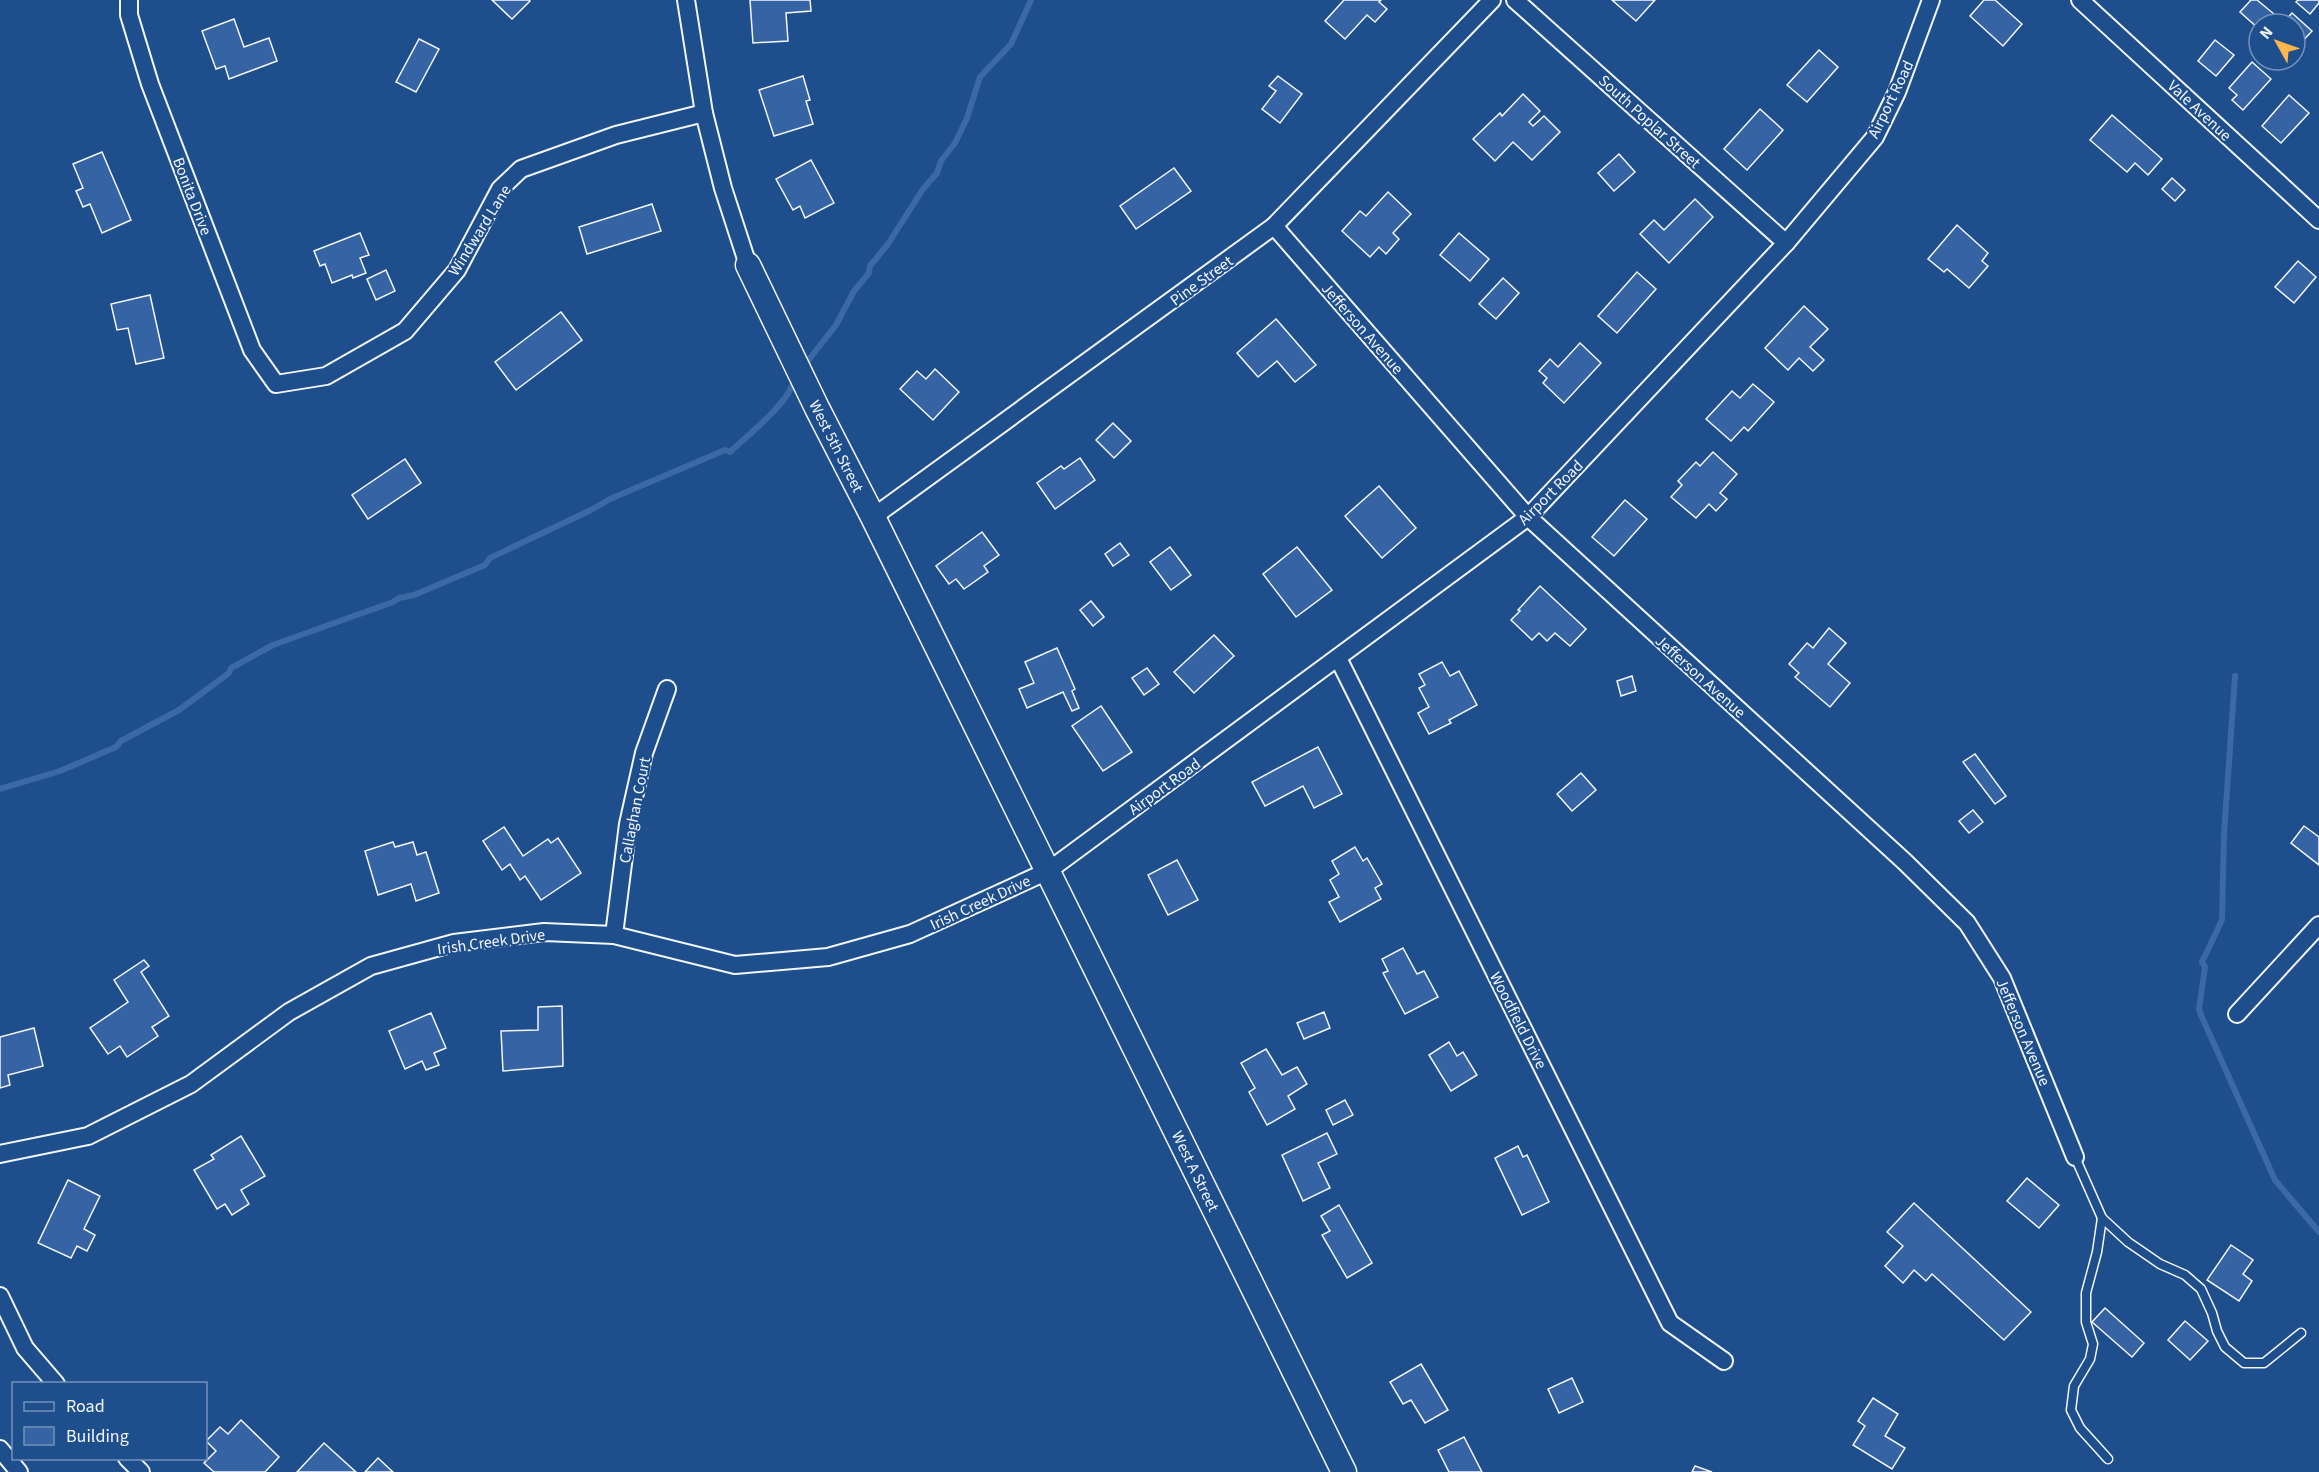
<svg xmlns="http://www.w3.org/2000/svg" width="2319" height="1472" font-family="'Source Sans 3',sans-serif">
  <rect width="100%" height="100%" fill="#1f4e8c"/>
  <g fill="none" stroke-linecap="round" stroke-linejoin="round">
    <!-- stream -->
    <g stroke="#3b69a3" stroke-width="6">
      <polyline points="803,367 836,325 854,291 869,273 870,266 888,244 923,189 937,173 941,161 955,143 967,118 980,77 1011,44 1031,0"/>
      <polyline points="2235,676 2224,834 2222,920 2202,962 2205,967 2199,1009 2201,1015 2275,1180 2319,1232"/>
      <path d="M0,789l60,-18 56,-24 5,-6 58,-31 50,-37 2,-5 42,-23 120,-43 6,-4 15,-3 71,-30 5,-7 101,-48 19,-11 115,-49 5,2c18,-17 59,-49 64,-72"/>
    </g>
  </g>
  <!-- building -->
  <g fill="#3563a3" stroke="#f2f6ff" stroke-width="1.5">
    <polygon points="492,0 529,0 530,1 512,19"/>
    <polygon points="750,0 810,0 811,11 786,13 788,41 753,43"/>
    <polygon points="1344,0 1381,0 1379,2 1387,9 1375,22 1367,15 1345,39 1325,21"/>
    <polygon points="1612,0 1655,0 1636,21"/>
    <polygon points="1984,0 1995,0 2022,24 2003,46 1970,16"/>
    <polygon points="2251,0 2257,0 2274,14 2266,24 2259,24 2259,29 2240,12"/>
    <polygon points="2298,0 2319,0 2319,3 2310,14 2296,2"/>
    <polygon points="2292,13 2312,31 2295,49 2295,24 2282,24"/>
    <polygon points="234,19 244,47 269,38 277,61 229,79 225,66 216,69 202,31"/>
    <polygon points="419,39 439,49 416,92 396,82"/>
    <polygon points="2215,40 2234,55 2216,76 2198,61"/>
    <polygon points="1819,50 1838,67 1807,102 1787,85"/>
    <polygon points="2252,62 2271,79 2243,110 2232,100 2237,95 2229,88"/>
    <polygon points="803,76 810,100 806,101 813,124 774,136 759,90"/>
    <polygon points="1278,76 1302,94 1280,123 1262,109 1276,91 1269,86"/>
    <polygon points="1523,94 1540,111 1529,122 1533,126 1544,116 1560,132 1532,160 1513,142 1495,161 1473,139 1500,113 1502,116"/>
    <polygon points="2289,95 2309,113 2281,143 2262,126"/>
    <polygon points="1760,109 1783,130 1747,170 1724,149"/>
    <polygon points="2112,115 2162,159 2148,175 2135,163 2127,172 2090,140"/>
    <polygon points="102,152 131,220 102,233 90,204 83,207 76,191 83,188 73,164"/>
    <polygon points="1619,154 1635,172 1614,191 1598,173"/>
    <polygon points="811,160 834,203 805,218 800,206 793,210 776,179"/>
    <polygon points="1174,168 1191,191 1136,229 1120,206"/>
    <polygon points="2172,178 2185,190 2175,201 2162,189"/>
    <polygon points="1388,192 1411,214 1393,233 1399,239 1386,254 1379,247 1370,257 1342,231 1360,211 1366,216"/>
    <polygon points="1695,199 1713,217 1669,263 1640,234 1654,220 1664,230"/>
    <polygon points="652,204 661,231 587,254 579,227"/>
    <polygon points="1957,225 1988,253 1982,261 1988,266 1969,288 1947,269 1944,272 1928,259"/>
    <polygon points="360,233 369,255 360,258 366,273 353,278 352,275 332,283 325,264 320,266 314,251"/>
    <polygon points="1459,233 1489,259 1470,281 1440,255"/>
    <polygon points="2298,261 2316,277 2294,303 2275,287"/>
    <polygon points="386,270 395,291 376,300 367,279"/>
    <polygon points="1637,272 1656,289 1617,333 1598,316"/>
    <polygon points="1503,278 1519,293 1496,319 1479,304"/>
    <polygon points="150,295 164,358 136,364 128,328 117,330 111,304"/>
    <polygon points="1804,306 1828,329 1810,347 1824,360 1813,371 1799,358 1788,370 1765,348"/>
    <polygon points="561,312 582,340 516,390 495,362"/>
    <polygon points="1276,319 1316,365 1295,382 1277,361 1258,377 1237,353"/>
    <polygon points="1580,343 1601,363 1564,403 1543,383 1547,378 1539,371 1550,359 1558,367"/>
    <polygon points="935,369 959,392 933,420 900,389 917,371 926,379"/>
    <polygon points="1753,384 1774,402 1748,431 1744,427 1731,441 1706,419 1732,391 1740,398"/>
    <polygon points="1113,423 1131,441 1114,458 1096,440"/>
    <polygon points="1713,452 1737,474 1720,493 1727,499 1716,511 1709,504 1696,518 1671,497 1682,485 1678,481 1696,462 1700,466"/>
    <polygon points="1080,458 1095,480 1055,509 1037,483 1061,466 1064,469"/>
    <polygon points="405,459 421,483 368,519 352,495"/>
    <polygon points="1379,486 1416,528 1382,558 1345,516"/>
    <polygon points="1625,500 1647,519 1614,556 1592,537"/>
    <polygon points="982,532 999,555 984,566 988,572 964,589 956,579 949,584 936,566"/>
    <polygon points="1120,543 1129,555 1113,566 1105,554"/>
    <polygon points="1170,547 1191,575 1171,590 1150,562"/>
    <polygon points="1297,547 1332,590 1296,617 1263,574"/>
    <polygon points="1540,586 1586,629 1570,646 1555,633 1547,641 1539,633 1532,640 1511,620 1520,611 1518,610"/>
    <polygon points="1091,601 1104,617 1093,626 1080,610"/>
    <polygon points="1829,628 1846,643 1828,664 1850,683 1830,707 1795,677 1799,673 1789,664 1807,643 1813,648"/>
    <polygon points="1214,635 1234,656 1194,693 1174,672"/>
    <polygon points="1057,648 1075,689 1072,691 1079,708 1072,711 1063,692 1027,708 1019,689 1034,683 1025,662"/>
    <polygon points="1442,662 1450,676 1459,671 1477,705 1449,720 1451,723 1429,734 1418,713 1429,707 1419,688 1425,685 1419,674"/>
    <polygon points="1147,668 1159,684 1144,695 1132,678"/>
    <polygon points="1632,676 1636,691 1621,696 1617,681"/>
    <polygon points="1101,706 1132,752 1103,771 1072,726"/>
    <polygon points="1318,747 1342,794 1314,808 1303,786 1265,806 1252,782"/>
    <polygon points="1975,754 2006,796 1995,804 1963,762"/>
    <polygon points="1581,773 1596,790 1572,811 1557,794"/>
    <polygon points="1973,810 1983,822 1969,833 1959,821"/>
    <polygon points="2304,826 2319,837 2319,865 2291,843"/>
    <polygon points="504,827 523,856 548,839 551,843 558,838 581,873 541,900 525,876 520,880 510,864 502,870 483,841"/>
    <polygon points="393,842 395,847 413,842 417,855 426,852 439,893 416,901 411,884 378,895 365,851"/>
    <polygon points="1355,847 1363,861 1367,858 1382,884 1375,888 1381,899 1340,922 1329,902 1339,897 1330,880 1339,874 1332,861"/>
    <polygon points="1177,860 1198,900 1168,915 1148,875"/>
    <polygon points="1403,948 1417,974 1424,971 1438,997 1405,1014 1383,973 1388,971 1382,959"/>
    <polygon points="144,960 149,966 141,972 169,1016 152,1027 158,1036 127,1057 120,1046 108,1054 90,1028 128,1002 114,980"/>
    <polygon points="562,1006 563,1066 503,1071 501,1031 538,1030 538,1007"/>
    <polygon points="1324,1012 1330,1028 1304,1039 1297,1023"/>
    <polygon points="431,1013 446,1048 434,1053 439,1065 426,1070 422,1061 405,1069 389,1031"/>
    <polygon points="34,1028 43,1066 8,1075 10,1085 0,1088 0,1037"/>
    <polygon points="1449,1042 1457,1056 1463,1052 1477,1075 1451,1091 1429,1055"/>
    <polygon points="1266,1049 1282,1075 1297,1067 1307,1084 1288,1096 1295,1109 1267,1125 1249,1092 1255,1088 1241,1063"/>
    <polygon points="1345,1100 1353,1115 1333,1125 1326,1110"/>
    <polygon points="1327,1133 1337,1154 1318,1163 1330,1188 1303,1201 1282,1155"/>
    <polygon points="241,1136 265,1176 241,1190 249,1204 232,1215 225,1204 217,1209 194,1170 214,1159 211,1155"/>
    <polygon points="1518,1146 1523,1157 1527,1155 1549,1202 1522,1215 1495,1158"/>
    <polygon points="2027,1178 2059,1205 2039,1228 2007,1201"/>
    <polygon points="68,1180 100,1196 84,1229 95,1235 87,1251 77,1246 71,1258 38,1243"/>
    <polygon points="1914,1203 2031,1312 2004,1340 1932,1274 1926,1281 1914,1270 1903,1283 1885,1266 1903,1246 1887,1232"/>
    <polygon points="1339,1205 1372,1263 1347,1278 1322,1235 1330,1231 1321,1216"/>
    <polygon points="2231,1245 2253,1260 2243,1274 2252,1281 2239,1301 2207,1280"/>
    <polygon points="2105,1308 2144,1343 2132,1357 2092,1322"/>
    <polygon points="2185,1321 2208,1341 2190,1360 2168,1340"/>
    <polygon points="1421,1364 1448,1410 1425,1423 1411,1400 1403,1404 1390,1382"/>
    <polygon points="1572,1378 1583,1402 1559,1413 1548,1389"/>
    <polygon points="1873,1398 1898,1414 1885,1436 1905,1448 1892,1469 1853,1445 1865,1426 1858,1421"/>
    <polygon points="241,1420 279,1457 265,1472 214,1472 204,1463 216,1451 206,1441 220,1427 228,1434"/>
    <polygon points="1464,1437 1482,1472 1449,1472 1438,1450"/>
    <polygon points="324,1443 356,1472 297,1472"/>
    <polygon points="378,1458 393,1472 365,1472"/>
    <polygon points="1695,1466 1712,1472 1692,1472"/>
  </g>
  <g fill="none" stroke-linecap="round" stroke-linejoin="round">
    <!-- lane casing -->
    <g stroke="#f2f6ff" stroke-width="11">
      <g id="lane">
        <polyline points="2075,1157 2102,1218 2128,1242 2160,1264 2185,1275 2201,1289 2212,1313 2217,1331 2225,1347 2244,1363 2264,1363 2301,1333"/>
        <polyline points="2102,1218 2097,1252 2086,1293 2086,1322 2093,1344 2090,1359 2074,1386 2071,1410 2080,1428 2108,1459"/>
      </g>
    </g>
    <!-- street casing -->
    <g stroke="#f2f6ff" stroke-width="20">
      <g id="street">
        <polyline points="129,0 129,15 150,84 252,350 276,384 326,376 405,331 457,270 500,189 521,169 616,135 704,113"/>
        <polyline points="686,0 704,113 723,188 748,265"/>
        <polyline points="1515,0 1786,243"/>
        <polyline points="2080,0 2319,220"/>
        <polyline points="1274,226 1528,517 1905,862 1967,923 2002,978 2075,1157"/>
        <polyline points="873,517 1274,226 1492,0"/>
        <polyline points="1338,658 1670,1323 1724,1361"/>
        <polyline points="614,935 628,824 644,753 667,689"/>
        <polyline points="2237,1014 2319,925"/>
        <polyline points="0,1154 88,1136 191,1084 289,1012 371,966 454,943 544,932 614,935 735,965 828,957 910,934 1048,871 1528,517 1786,243 1875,137 1897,92 1931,0"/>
        <polyline points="0,1296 25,1348 56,1384"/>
        <polyline points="0,1449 19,1472"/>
        <polyline points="127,1458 141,1472"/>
      </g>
    </g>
    <!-- secondary casing -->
    <g stroke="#f2f6ff" stroke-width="27">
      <polyline id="secondary" points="748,265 817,408 873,517 1344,1472"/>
    </g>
    <!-- lane -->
    <use href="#lane" stroke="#1f4e8c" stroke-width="8"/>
    <!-- street -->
    <use href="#street" stroke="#1f4e8c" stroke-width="16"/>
    <!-- secondary -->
    <use href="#secondary" stroke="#1f4e8c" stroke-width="24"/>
  </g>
  <g text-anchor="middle" stroke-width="4.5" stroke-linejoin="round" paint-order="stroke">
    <!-- street labels -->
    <g font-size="16" fill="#f2f6ff" stroke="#1f4e8c">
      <text transform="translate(1890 99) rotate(-64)" y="6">Airport Road</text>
      <text transform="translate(2200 110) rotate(43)" y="6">Vale Avenue</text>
      <text transform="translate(1650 121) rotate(42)" y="6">South Poplar Street</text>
      <text transform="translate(193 196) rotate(69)" y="6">Bonita Drive</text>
      <text transform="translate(479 230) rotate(-58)" y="6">Windward Lane</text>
      <text transform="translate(1201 280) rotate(-36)" y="6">Pine Street</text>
      <text transform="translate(1363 328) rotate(49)" y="6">Jefferson Avenue</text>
      <text transform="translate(837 446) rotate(63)" y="6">West 5th Street</text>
      <text transform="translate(1550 492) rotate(-45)" y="6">Airport Road</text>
      <text transform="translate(1701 676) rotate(42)" y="6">Jefferson Avenue</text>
      <text transform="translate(1164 786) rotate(-36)" y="6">Airport Road</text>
      <text transform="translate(634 810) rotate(-79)" y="6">Callaghan Court</text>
      <text transform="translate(980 902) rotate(-25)" y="6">Irish Creek Drive</text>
      <text transform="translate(491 941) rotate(-8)" y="6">Irish Creek Drive</text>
      <text transform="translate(1519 1020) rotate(63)" y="6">Woodfield Drive</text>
      <text transform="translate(2024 1032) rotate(67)" y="6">Jefferson Avenue</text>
      <text transform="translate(1196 1171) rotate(64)" y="6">West A Street</text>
    </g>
  </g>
  <!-- legend -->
  <rect x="12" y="1382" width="195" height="78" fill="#1f4e8c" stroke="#7391ba" stroke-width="1.5"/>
  <rect x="24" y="1402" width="30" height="9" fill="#1f4e8c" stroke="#7391ba" stroke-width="1.5"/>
  <text x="66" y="1412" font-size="18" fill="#f2f6ff">Road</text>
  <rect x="24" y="1427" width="30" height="18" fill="#3563a3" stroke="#7391ba" stroke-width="1.5"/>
  <text x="66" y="1442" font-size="18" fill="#f2f6ff">Building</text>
  <!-- north arrow -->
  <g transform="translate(2277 42) rotate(310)"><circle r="28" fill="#1f4e8c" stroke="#7391ba" stroke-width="1.5"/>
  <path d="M0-4.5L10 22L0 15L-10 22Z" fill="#ffb74d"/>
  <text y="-9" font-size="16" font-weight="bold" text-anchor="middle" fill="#f2f6ff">N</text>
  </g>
</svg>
